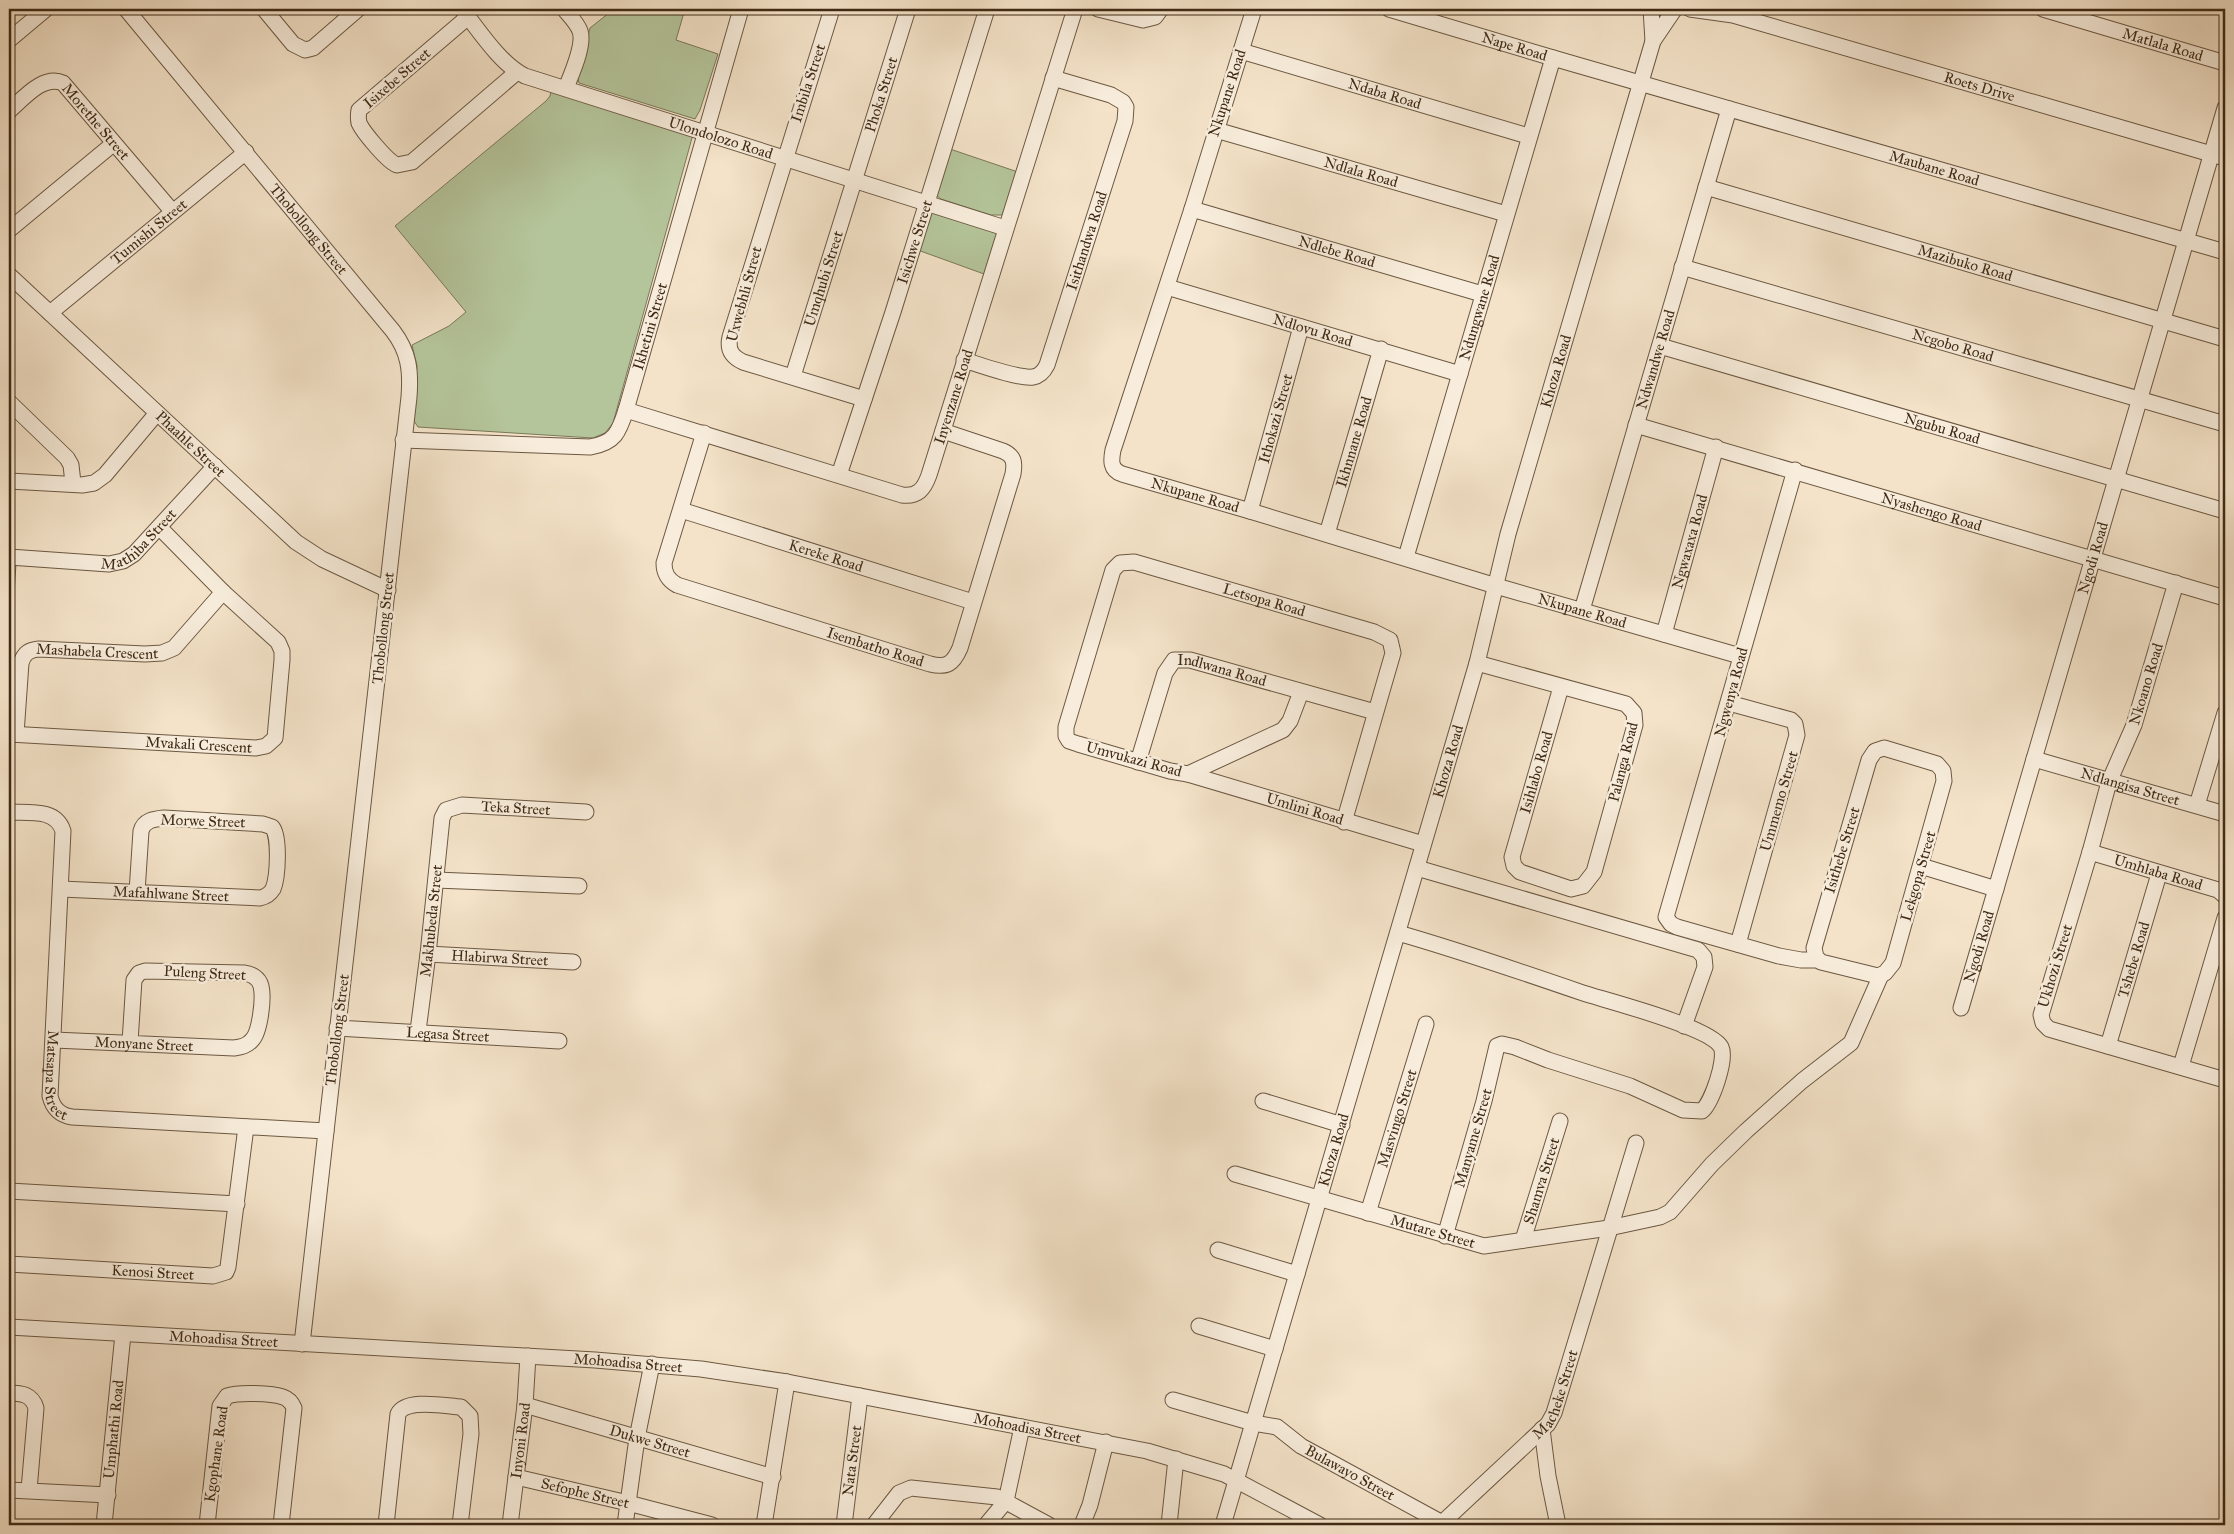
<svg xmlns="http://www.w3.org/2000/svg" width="2234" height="1534" font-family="'IM FELL Great Primer',serif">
  <rect width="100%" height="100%" fill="#f4e3c9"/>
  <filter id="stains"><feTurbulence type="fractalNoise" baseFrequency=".004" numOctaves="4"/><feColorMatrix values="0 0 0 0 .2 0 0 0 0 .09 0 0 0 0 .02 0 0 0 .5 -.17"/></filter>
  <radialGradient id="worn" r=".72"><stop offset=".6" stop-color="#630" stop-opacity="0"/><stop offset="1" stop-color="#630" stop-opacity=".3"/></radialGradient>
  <!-- green -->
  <g fill="#b5c59b" stroke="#7a7858">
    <polygon points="614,9 685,9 676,40 718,54 700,110 695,119 579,83 577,76 590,28"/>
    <polygon points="551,91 691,132 692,138 613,423 605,433 593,438 418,427 412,418 417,366 412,345 449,326 466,312 395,226 546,101 550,96"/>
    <polygon points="947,148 1018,172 1002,215 991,215 941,199 936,195"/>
    <polygon points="929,206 997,230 997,236 984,274 915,249"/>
    <polygon points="9,564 16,564 11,638 12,680 9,680"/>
  </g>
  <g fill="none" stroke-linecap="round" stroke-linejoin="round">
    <!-- minor casing -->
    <g stroke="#6c5842" stroke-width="17">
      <g id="minor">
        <path id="s1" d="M126,9l267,322c16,21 18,40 16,66l-107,947"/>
        <polyline points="264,9 293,44 305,50 313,48 358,9"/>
        <path id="s2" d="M462,9c16,20 39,56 63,67l480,152"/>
        <path d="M564,9c6,7 13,14 16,22 5,14 -9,44 -14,57"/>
        <path d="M832,9l-102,328c-3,13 2,20 13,25l121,37"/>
        <polyline points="1098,9 1143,20 1155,17 1161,9"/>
        <path id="s3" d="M1254,9l-62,200 -79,241c-2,10 -3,20 9,24l128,37 246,75 244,70"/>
        <path id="s4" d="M1389,9l164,49 672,194"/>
        <polyline points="1651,9 1653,41"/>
        <path id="s5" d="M1690,9l43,6 492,143"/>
        <path id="s6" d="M2043,9l182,54"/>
        <path d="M468,17l-109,93c-1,5 -1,8 0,13 4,9 29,39 38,42l15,-3 105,-90"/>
        <polyline points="9,40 46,9"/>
        <path id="s7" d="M1241,51l287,85"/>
        <path id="s8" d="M9,111c14,-12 34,-37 54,-28l109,128"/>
        <path id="s9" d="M1216,130l290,84"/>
        <path id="s10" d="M1706,187l519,152"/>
        <path id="s11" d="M1192,209l290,85"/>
        <polyline points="9,230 113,144"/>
        <path id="s12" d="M1682,267l543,157"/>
        <path id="s13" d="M9,275l287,267 26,17 66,31"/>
        <path id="s14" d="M1167,287l293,87"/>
        <path id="s15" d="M50,313l196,-161"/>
        <path id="s16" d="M1660,346l565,165"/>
        <path id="s17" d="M964,360c16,5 55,19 69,17 7,-1 11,-6 14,-12l78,-244 1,-14 -3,-5 -12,-7 -58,-17"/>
        <path id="s18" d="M793,376l115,-367"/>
        <polyline points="9,402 67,458 71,465 73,483"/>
        <path id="s19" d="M626,410l276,85c16,2 22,-6 27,-20l146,-466"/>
        <path id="s20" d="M1636,425l589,173"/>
        <path id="s21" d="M704,433l-40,130c0,11 4,17 13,22l253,79c17,4 23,0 30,-16l53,-174c2,-12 1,-18 -10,-23l-60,-20"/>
        <path id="s22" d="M403,440l187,7c25,-4 29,-15 36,-37l115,-401"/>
        <polyline points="1795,470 1666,917 1671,924 1677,927 1779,956 1801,960 1818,960"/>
        <path id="s23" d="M839,475l54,-163 94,-303"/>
        <polyline points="9,481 82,485 94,483 105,475 157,413"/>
        <path id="s24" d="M681,510l292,92"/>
        <path id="s25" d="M1250,511l51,-184"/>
        <path id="s26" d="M1327,534l54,-185"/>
        <path id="s27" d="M9,557l100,7 14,-3 11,-7 81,-88"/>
        <path id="s28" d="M1406,557l147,-499"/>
        <polyline points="2176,583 2134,725 2109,782 2090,852 2041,1015 2043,1023 2049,1029 2225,1080"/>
        <path id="s29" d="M1582,610l147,-501"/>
        <path id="s30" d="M1664,634l52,-187"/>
        <path id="s31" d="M1477,663l149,41 8,9 1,12 -41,147 -11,14 -12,3 -51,-17 -6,-6 -2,-9 49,-170"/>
        <path id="s32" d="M1301,692l-11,29 -7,9 -95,44 -18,-3 -92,-27 -9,-3 -3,-5v-9l47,-157 7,-7 14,-1 240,70 16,8 3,13 -49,169"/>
        <polyline points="1729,703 1791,720 1795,724 1797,735 1738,944"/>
        <path id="s33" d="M9,734l247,14 10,-2 9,-8 7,-78v-9l-4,-9 -55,-50 -63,-64"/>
        <path id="s34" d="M16,734l5,-71c3,-10 8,-13 18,-14l106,5 17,-1 12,-5 49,-56"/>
        <polygon points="1884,748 1937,764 1943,771 1944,781 1893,963 1885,973 1878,976 1821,962 1816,957 1814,948 1869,760 1875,751"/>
        <path id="s35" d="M2034,759l191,55"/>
        <path id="s36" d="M1138,762l27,-89 9,-13h16l185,52"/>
        <path id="s37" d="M1188,774l235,70"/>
        <polyline points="2197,805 2225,713"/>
        <path id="s38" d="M9,812c19,1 47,-4 54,19l-13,265c3,12 9,19 22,21l254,14"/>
        <path id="s39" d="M2090,852l128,38 7,6"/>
        <polyline points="1921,866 1996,889"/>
        <polyline points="1417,868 1698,950 1704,957 1705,967 1684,1026"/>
        <polyline points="436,880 579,886"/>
        <path id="s40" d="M61,889l199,9c5,-1 10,-4 13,-9 5,-12 7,-53 -1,-62l-9,-3 -99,-6c-10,1 -20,2 -23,13l-4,61"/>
        <path d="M1398,933c63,18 124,39 185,60 25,8 127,34 138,54 6,12 -9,55 -19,64l-19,-1 -53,-24 -82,-26 -33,-13 -13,-3 -5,2 -13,55 -39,135"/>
        <path id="s41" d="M428,954l145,8"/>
        <path id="s42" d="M1961,1008l264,-900"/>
        <path id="s43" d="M337,1028l222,13"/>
        <path id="s44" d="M418,1031l10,-77 14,-136 4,-8 16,-5 124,7"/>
        <path id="s45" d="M54,1040l180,8c7,-1 13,-2 18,-8 8,-8 12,-42 9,-54 -2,-8 -9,-12 -17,-13l-99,-2 -6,2 -5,7 -4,62"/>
        <path id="s46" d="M2108,1046l51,-172"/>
        <polyline points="2181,1066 2225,918"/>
        <polyline points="1263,1101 1342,1125"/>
        <path id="s47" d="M1235,1174l249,72 125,-18 51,-11 10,-5 42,-48 34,-33 56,-50 49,-38 30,-68"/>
        <polyline points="9,1191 237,1204"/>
        <path id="s48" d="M1368,1213l58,-189"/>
        <path id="s49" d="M1523,1240l37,-119"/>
        <polyline points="1218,1250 1297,1274"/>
        <path id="s50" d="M9,1264l204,12 13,-4 2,-5 18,-140"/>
        <polyline points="1199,1326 1275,1349"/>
        <path id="s51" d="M9,1327l586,33 106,9 86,13 360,69 77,23 96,51"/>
        <path d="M9,1393c12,0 23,1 27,15l-7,82"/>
        <path id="s52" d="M1173,1400l80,23 24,4 24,19 145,79"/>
        <path id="s53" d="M525,1405l248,72"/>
        <polyline points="1542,1429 1548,1476 1558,1525"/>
        <path id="s54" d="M516,1477l112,26 84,22"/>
        <polyline points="9,1490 108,1495"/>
        <path id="s55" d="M1442,1523l106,-99 6,-11 82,-270"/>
        <path id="s56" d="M104,1525l19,-191"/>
        <path d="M207,1525l13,-119 7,-10c11,-4 45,-3 56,1 6,2 9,6 11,11l-13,117"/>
        <path d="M386,1525l12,-111c8,-16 47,-8 63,-7l9,9 1,18 -11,91"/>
        <path id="s57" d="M510,1525l15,-120 3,-49"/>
        <polyline points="625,1525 637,1438 652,1364"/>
        <polyline points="764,1525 787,1382"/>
        <path id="s58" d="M844,1525l16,-129"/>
        <polyline points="874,1525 899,1493 911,1488 997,1497 1049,1525"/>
        <polyline points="986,1525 1006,1501 1022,1427"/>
        <polyline points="1082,1525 1090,1505 1106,1442"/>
        <polyline points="1169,1525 1176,1459"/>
        <path id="s59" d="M1223,1525l254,-862 31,-129 145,-493 21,-31"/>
      </g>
    </g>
    <!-- minor -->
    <use href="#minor" stroke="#f8eddc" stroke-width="15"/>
  </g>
  <g text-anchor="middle" stroke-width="5" stroke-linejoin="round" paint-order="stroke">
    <!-- street labels -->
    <g font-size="15" fill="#3f2a15" stroke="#f8eddc">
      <text dy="5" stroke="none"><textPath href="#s6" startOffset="125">Matlala Road</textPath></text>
      <text dy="5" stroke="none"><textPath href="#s4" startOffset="131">Nape Road</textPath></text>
      <text transform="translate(397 78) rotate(-41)" y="5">Isixebe Street</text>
      <text transform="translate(808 83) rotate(-72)" y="5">Imbila Street</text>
      <text dy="5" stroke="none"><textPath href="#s5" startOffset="300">Roets Drive</textPath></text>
      <text transform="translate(1227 93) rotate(-72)" y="5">Nkupane Road</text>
      <text dy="5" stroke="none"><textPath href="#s7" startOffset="150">Ndaba Road</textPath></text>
      <text dy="5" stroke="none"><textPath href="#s18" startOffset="295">Phoka Street</textPath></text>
      <text dy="5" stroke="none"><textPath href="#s8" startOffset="115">Morethe Street</textPath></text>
      <text dy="5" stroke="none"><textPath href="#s2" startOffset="298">Ulondolozo Road</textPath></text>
      <text dy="5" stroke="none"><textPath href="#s4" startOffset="568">Maubane Road</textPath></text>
      <text dy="5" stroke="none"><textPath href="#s9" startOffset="151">Ndlala Road</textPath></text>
      <text dy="5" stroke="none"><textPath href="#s1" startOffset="286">Thobollong Street</textPath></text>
      <text dy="5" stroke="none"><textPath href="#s15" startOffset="128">Tumishi Street</textPath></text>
      <text dy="5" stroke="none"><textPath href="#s17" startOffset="221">Isithandwa Road</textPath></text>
      <text dy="5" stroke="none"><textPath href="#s23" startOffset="245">Isichwe Street</textPath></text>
      <text dy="5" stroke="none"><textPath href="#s11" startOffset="151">Ndlebe Road</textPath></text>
      <text dy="5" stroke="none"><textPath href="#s10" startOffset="270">Mazibuko Road</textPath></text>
      <text dy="5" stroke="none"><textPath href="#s18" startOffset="102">Umqhubi Street</textPath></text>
      <text transform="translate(744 294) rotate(-75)" y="5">Uxwebhli Street</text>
      <text dy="5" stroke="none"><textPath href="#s28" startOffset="260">Ndungwane Road</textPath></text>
      <text dy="5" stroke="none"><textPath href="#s22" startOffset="330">Ikhetini Street</textPath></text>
      <text dy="5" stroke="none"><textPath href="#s14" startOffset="152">Ndlovu Road</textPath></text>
      <text dy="5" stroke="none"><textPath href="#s12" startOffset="282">Ncgobo Road</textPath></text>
      <text dy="5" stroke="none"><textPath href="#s29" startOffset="261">Ndwandwe Road</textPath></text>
      <text dy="5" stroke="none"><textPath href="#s59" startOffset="1201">Khoza Road</textPath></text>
      <text dy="5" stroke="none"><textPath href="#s19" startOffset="408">Inyenzane Road</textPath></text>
      <text dy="5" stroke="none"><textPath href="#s25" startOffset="96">Ithokazi Street</textPath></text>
      <text dy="5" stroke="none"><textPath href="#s16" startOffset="294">Ngubu Road</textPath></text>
      <text dy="5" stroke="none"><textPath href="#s26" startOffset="96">Ikhnnane Road</textPath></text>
      <text dy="5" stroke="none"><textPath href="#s13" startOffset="248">Phaahle Street</textPath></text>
      <text dy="5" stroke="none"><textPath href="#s3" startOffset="568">Nkupane Road</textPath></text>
      <text dy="5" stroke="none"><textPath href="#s20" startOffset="308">Nyashengo Road</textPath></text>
      <text dy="5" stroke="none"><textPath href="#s27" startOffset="139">Mathiba Street</textPath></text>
      <text dy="5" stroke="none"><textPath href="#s30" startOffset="96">Ngwaxaxa Road</textPath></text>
      <text dy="5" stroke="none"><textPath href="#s24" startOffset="152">Kereke Road</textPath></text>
      <text dy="5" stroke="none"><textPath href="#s42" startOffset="469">Ngodi Road</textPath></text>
      <text dy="5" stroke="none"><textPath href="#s32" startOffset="609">Letsopa Road</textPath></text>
      <text dy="5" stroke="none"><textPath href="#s3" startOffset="972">Nkupane Road</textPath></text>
      <text transform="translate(383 628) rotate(-84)" y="5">Thobollong Street</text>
      <text dy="5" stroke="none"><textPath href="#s21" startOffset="371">Isembatho Road</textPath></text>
      <text dy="5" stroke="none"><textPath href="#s34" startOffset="154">Mashabela Crescent</textPath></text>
      <text dy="5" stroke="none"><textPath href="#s36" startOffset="158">Indlwana Road</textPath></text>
      <text transform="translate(2146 684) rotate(-73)" y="5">Nkoano Road</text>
      <text transform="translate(1731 692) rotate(-75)" y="5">Ngwenya Road</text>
      <text dy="5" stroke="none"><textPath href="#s33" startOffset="190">Mvakali Crescent</textPath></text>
      <text transform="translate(1134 759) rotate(15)" y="5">Umvukazi Road</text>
      <text dy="5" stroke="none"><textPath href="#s59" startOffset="796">Khoza Road</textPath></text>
      <text transform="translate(1623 762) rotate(-76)" y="5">Palanga Road</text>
      <text dy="5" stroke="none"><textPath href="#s31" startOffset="521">Isihlabo Road</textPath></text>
      <text dy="5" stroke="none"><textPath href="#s35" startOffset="100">Ndlangisa Street</textPath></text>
      <text transform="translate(1779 801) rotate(-74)" y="5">Ummemo Street</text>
      <text dy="5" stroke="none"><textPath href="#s44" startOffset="294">Teka Street</textPath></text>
      <text dy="5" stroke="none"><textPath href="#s37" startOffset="122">Umlini Road</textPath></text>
      <text transform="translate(203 821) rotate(2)" y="5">Morwe Street</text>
      <text transform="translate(1842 850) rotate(-73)" y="5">Isithebe Street</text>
      <text dy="5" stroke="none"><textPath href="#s39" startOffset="71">Umhlaba Road</textPath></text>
      <text transform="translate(1918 876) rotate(-74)" y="5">Lekgopa Street</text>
      <text dy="5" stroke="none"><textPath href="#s40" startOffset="110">Mafahlwane Street</textPath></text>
      <text dy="5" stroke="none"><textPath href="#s44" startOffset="111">Makhubeda Street</textPath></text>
      <text dy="5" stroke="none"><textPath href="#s42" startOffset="64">Ngodi Road</textPath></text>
      <text dy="5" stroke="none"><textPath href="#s41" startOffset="72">Hlabirwa Street</textPath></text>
      <text dy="5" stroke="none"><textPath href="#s46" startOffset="90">Tshebe Road</textPath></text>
      <text transform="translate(2055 966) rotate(-73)" y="5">Ukhozi Street</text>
      <text transform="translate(205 973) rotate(3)" y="5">Puleng Street</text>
      <text transform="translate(337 1030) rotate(-83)" y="5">Thobollong Street</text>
      <text dy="5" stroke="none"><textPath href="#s43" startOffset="111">Legasa Street</textPath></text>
      <text dy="5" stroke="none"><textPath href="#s45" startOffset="90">Monyane Street</textPath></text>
      <text dy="5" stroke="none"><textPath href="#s38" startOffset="308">Matsapa Street</textPath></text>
      <text dy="5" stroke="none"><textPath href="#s48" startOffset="99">Masvingo Street</textPath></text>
      <text transform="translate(1473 1138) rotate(-74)" y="5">Manyame Street</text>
      <text dy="5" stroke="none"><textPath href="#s59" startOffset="391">Khoza Road</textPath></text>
      <text dy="5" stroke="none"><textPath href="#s49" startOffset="62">Shamva Street</textPath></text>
      <text dy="5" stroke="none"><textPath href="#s47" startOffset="206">Mutare Street</textPath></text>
      <text dy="5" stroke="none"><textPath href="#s50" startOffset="144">Kenosi Street</textPath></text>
      <text dy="5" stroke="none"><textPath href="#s51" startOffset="215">Mohoadisa Street</textPath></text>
      <text dy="5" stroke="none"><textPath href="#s51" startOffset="620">Mohoadisa Street</textPath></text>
      <text dy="5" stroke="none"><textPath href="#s55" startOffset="175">Macheke Street</textPath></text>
      <text dy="5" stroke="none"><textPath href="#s51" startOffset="1025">Mohoadisa Street</textPath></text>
      <text dy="5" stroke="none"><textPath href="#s56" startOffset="96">Umphathi Road</textPath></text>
      <text dy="5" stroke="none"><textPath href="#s57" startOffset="85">Inyoni Road</textPath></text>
      <text dy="5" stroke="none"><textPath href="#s53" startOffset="130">Dukwe Street</textPath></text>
      <text transform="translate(216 1454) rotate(-82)" y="5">Kgophane Road</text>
      <text dy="5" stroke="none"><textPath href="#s58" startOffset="65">Nata Street</textPath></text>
      <text dy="5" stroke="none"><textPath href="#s52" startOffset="194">Bulawayo Street</textPath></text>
      <text dy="5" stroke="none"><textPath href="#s54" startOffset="71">Sefophe Street</textPath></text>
    </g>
  </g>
  <!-- margin -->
  <rect width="2234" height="1534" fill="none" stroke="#f4e3c9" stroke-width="30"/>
  <rect x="10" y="10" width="2214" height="1514" fill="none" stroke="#3f2a15" stroke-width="2.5"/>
  <rect x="15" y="15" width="2204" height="1504" fill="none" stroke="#3f2a15"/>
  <rect width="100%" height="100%" filter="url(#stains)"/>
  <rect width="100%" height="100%" fill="url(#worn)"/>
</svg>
